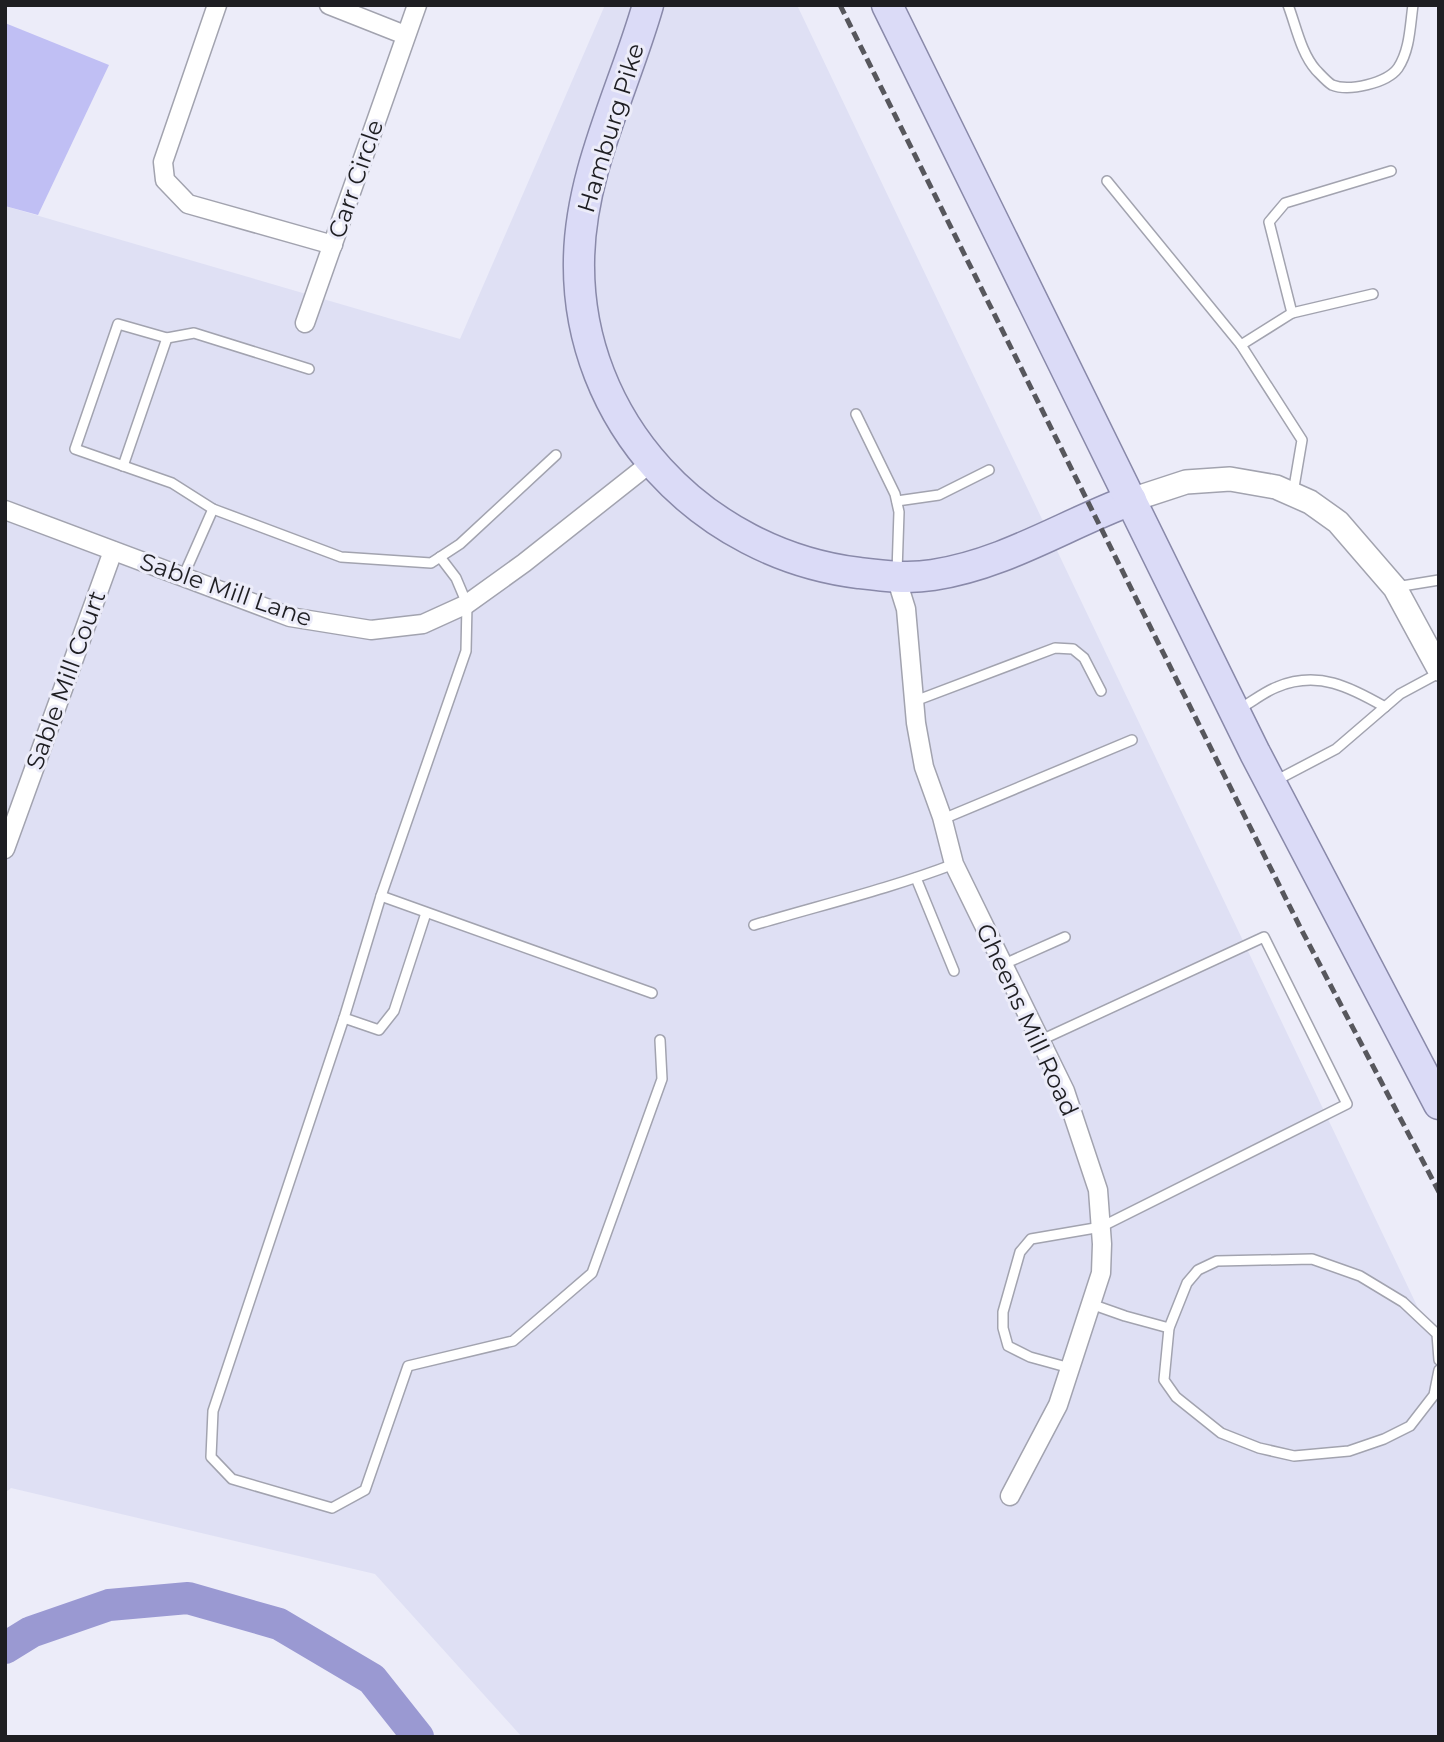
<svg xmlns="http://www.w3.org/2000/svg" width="1444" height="1742" font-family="Montserrat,sans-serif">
  <rect width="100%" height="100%" fill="#ececf9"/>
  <!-- built -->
  <polygon fill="#dfe0f4" points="605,5 797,5 1439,1352 1439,1737 522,1737 375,1574 11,1488 5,1493 5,206 460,339"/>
  <!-- green -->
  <polygon fill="#c0bff4" points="5,23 109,65 38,215 5,206"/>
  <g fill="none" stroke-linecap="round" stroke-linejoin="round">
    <!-- river -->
    <polyline stroke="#9a99d2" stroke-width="32" points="5,1648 31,1632 109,1605 188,1598 279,1624 372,1679 418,1737"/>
    <!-- service casing -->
    <g stroke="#a2a3af" stroke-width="12">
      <g id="service">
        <path d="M1288,5c8,21 13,48 28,65 4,4 11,12 16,15 17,7 55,-2 66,-17 12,-18 12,-42 15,-63"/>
        <polyline points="1107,181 1241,345"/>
        <polyline points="1292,313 1373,294"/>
        <polyline points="309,369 194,333 167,338 118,324 75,449 172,483 213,509 341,557 431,563 460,544 556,455"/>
        <polyline points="856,414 895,494 899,512 897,572"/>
        <polyline points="123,466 167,338"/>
        <polyline points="1293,493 1302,440 1241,345 1292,313 1269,222 1285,203 1391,171"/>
        <polyline points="897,501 939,495 989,470"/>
        <polyline points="183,577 213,509"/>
        <polyline points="1396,587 1439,580"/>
        <polyline points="915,701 1055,648 1073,649 1084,658 1101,691"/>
        <path d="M1239,709c13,-7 25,-17 38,-22 41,-17 73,0 108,20"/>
        <polyline points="1275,781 1336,749 1400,694 1439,673"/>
        <polyline points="943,819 1132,740"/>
        <polyline points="916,878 954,971"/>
        <polyline points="381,896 652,993"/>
        <polyline points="426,913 394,1011 379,1030 344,1018 381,896 466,651 467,604 456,578 440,557"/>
        <path d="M754,925c67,-20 135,-36 200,-61"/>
        <polyline points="1002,965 1065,937"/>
        <polyline points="344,1018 213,1411 211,1457 232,1479 332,1508 365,1490 408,1366 513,1341 592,1273 662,1079 660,1040"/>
        <polyline points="1039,1041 1264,937 1347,1104 1101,1227 1031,1239 1020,1252 1003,1312 1003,1328 1008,1346 1030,1357 1070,1368"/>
        <polyline points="1091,1304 1125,1316 1169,1328"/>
        <polyline points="1439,1360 1437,1334 1403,1302 1360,1276 1312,1259 1217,1261 1198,1270 1187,1283 1169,1328 1164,1380 1176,1397 1221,1433 1259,1448 1294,1456 1349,1451 1384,1439 1410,1426 1434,1395 1439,1370"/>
      </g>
    </g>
    <!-- minor casing -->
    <g stroke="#a2a3af" stroke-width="21">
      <g id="minor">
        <polyline points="217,5 163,162 165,180 188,204 333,245"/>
        <polyline points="329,5 405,35"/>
        <polyline points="305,323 417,5"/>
        <polyline points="5,510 290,617 371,630 423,624 467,604 524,563 653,461"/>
        <polyline points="896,577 906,609 916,723 924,767 942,817 954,864 1065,1091 1098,1190 1102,1244 1101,1273 1058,1405 1010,1496"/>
        <polyline points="5,849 113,551"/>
      </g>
    </g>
    <!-- tertiary casing -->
    <g stroke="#a2a3af" stroke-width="26">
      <polyline id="tertiary" points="1131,500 1186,482 1230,479 1276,487 1310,502 1338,522 1395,588 1439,669"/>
    </g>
    <!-- primary casing -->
    <g stroke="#8989a9" stroke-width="33">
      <g id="primary">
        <path d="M648,5c-24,84 -68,167 -69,255 -3,161 123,294 280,313 25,3 49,6 74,2 72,-11 131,-50 198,-75"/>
        <polyline points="887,5 1255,753 1439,1104"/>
      </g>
    </g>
    <!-- service -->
    <use href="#service" stroke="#fff" stroke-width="9"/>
    <!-- minor -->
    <use href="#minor" stroke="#fff" stroke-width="18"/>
    <!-- tertiary -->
    <use href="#tertiary" stroke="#fff" stroke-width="23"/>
    <!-- primary -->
    <use href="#primary" stroke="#dbdbf7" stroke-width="30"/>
    <!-- rail -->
    <polyline stroke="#57575d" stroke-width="5" stroke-dasharray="10 5" stroke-linecap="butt" points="840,5 1300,927 1439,1192"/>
  </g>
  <g text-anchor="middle" stroke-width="6" stroke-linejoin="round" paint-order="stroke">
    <!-- street labels -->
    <g font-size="24" fill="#1e1e22" stroke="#ececf9">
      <text transform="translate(611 128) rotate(-73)" y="8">Hamburg Pike</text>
      <text transform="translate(356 179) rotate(-71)" y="8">Carr Circle</text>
      <text transform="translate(226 590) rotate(19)" y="8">Sable Mill Lane</text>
      <text transform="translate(66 680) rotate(-70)" y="8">Sable Mill Court</text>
      <text transform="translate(1027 1020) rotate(65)" y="8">Gheens Mill Road</text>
    </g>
  </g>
  <!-- border -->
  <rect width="1444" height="1742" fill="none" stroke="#1e1e22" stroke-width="14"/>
</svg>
